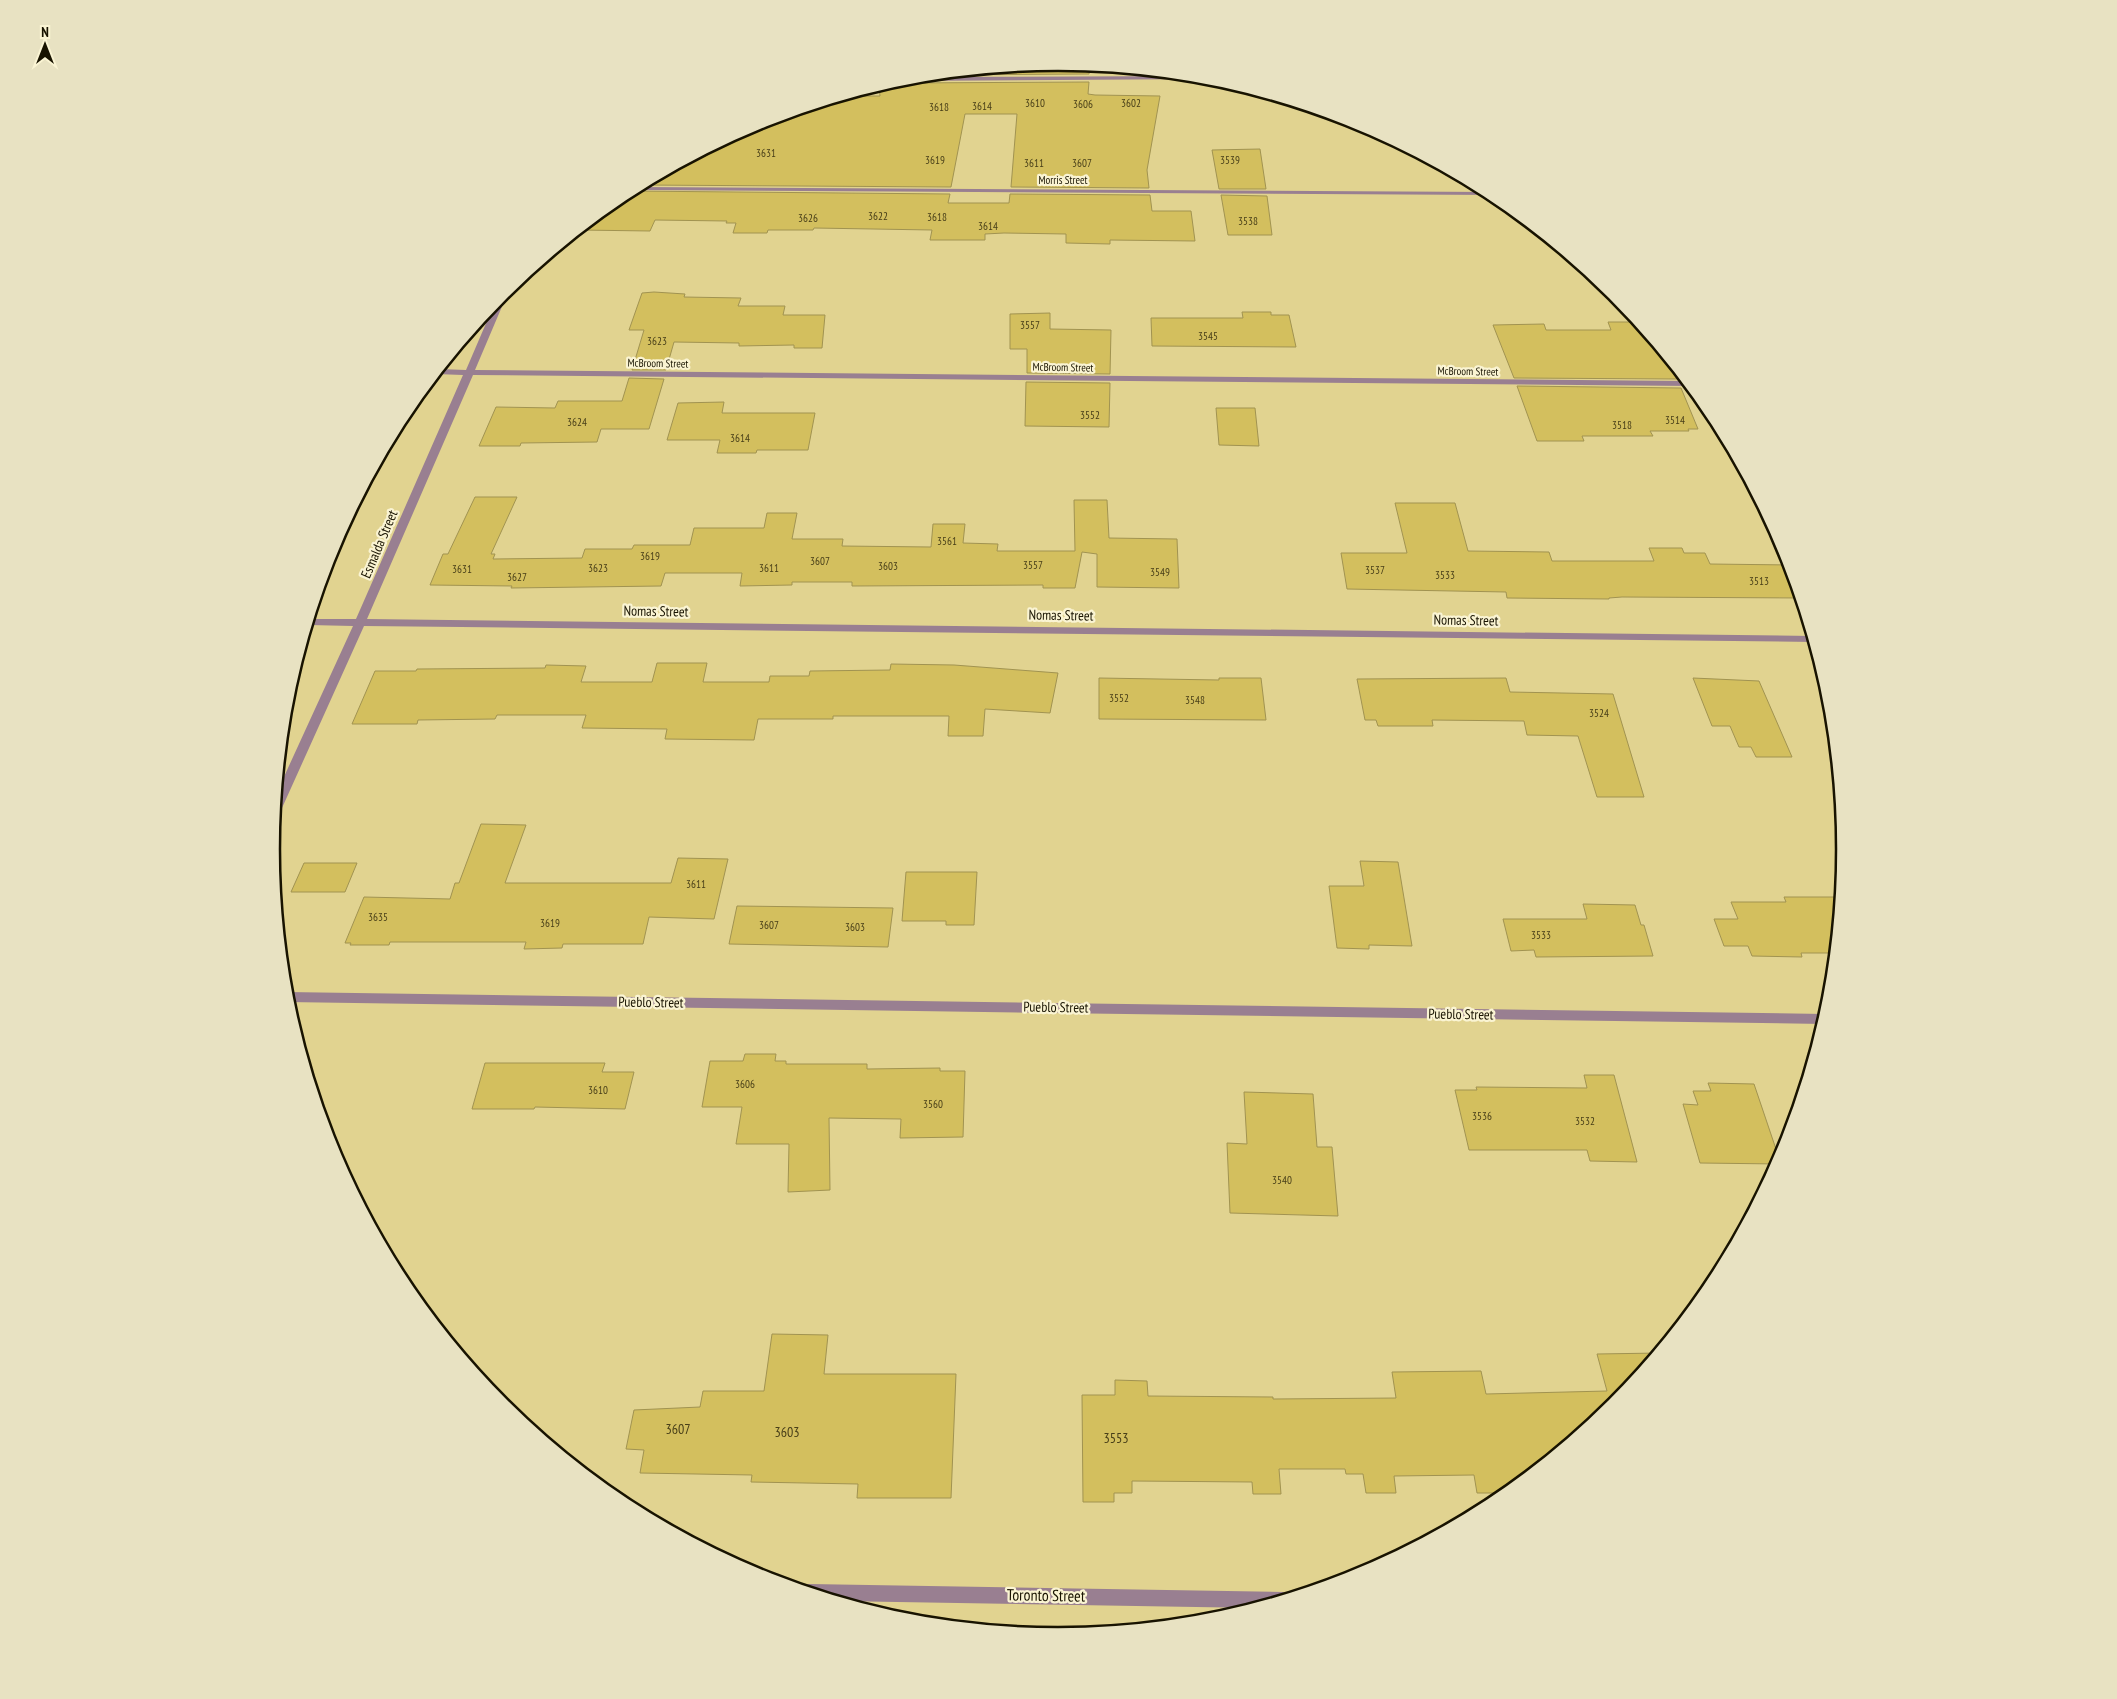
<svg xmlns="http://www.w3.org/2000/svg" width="2117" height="1699" font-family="'PT Sans Narrow',sans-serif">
  <rect width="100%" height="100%" fill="#e1d390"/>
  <!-- building -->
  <g fill="#d3bf5e" stroke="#a19351">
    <polygon points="1058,63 1090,66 1089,74 931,75"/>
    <polygon points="897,80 902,83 1089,82 1088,94 1095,95 1160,96 1147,170 1149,188 1011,187 1017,114 965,114 951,187 640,185 758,122 845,96 880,96 879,85"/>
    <polygon points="1260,149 1266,189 1219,189 1212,150"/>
    <polygon points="629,191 950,194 948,203 1009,203 1010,194 1150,195 1152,211 1191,211 1195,241 1110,240 1110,244 1066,243 1066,234 1004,233 985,234 985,240 930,240 932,230 814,228 813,230 768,230 767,233 733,233 736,223 726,223 727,221 655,220 650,231 579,230"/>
    <polygon points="1221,195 1267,196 1272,235 1228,235"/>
    <polygon points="654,292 685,294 684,297 741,298 738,306 785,306 783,315 825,315 822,348 794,348 794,345 739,346 739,343 674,342 666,370 632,370 644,330 629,330 642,293"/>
    <polygon points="1242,312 1271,312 1271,315 1289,315 1296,347 1152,346 1151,318 1243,318"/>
    <polygon points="1050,313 1050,329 1111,330 1110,374 1027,373 1027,349 1010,349 1010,314"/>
    <polygon points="1608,322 1639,322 1667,356 1677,379 1514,378 1493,325 1544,324 1546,330 1611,330"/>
    <polygon points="629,378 664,379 649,429 601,429 597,442 521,443 520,446 479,446 496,407 555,408 558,401 622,401"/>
    <polygon points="1026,382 1110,383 1109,427 1025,426"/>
    <polygon points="1517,386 1681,388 1698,429 1688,429 1689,431 1650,431 1653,436 1582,436 1584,441 1537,441"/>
    <polygon points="724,402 722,413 815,413 808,450 757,450 756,453 717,453 720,440 667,440 678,403"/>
    <polygon points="1216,408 1255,408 1259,446 1219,445"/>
    <polygon points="475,497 517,497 491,554 495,554 493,559 582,558 585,549 632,549 634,545 690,545 694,528 764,528 767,513 797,513 792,539 843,539 842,546 931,547 933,524 965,524 963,543 998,544 997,551 1075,551 1074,500 1107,500 1109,538 1177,539 1179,588 1097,587 1097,554 1082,552 1075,588 1043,588 1043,585 852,586 852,582 792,582 792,585 740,586 742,573 665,573 661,586 511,588 512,586 430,585 443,554 448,554"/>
    <polygon points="1395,503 1455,503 1468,551 1549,552 1552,561 1654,561 1649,548 1682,548 1684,553 1705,553 1710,564 1791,565 1801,598 1622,597 1609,598 1609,599 1507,598 1506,592 1347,589 1341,553 1407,553"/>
    <polygon points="657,663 707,663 703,682 769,682 770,676 809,676 810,671 890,670 891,664 954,665 1058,673 1050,713 985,709 983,736 948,736 949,716 833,716 833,719 758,719 754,740 665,739 667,729 582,728 586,715 497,715 495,719 418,720 417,724 352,724 375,671 416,671 417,669 545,668 546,665 586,666 581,682 652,682"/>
    <polygon points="1099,678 1219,680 1219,678 1261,678 1266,720 1099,719"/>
    <polygon points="1506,678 1510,692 1613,694 1644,797 1597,797 1578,736 1527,735 1524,721 1432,720 1433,726 1378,726 1376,720 1365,720 1357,679"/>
    <polygon points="1693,678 1759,681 1792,757 1756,757 1751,747 1739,747 1730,726 1712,726"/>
    <polygon points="481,824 526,825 505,883 671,883 678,858 728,859 714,919 649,917 643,944 563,944 562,948 524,949 526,942 390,942 389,945 350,945 351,943 345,943 364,897 450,899 455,883 459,883"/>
    <polygon points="1360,861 1398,862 1412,946 1369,945 1369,949 1337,948 1329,886 1364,886"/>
    <polygon points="304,863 357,863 345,892 291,892"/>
    <polygon points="906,872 977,872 974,925 946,925 946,921 902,921"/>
    <polygon points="1784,897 1841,897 1835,953 1801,953 1802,957 1752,956 1748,946 1724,946 1714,919 1738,919 1731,902 1786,902"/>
    <polygon points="1583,904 1635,905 1641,925 1644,925 1653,956 1536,957 1534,950 1511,951 1503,919 1587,919"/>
    <polygon points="737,906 893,908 888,947 729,944"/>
    <polygon points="745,1054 776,1054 775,1061 786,1061 786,1064 867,1064 867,1069 940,1068 940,1071 965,1071 963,1137 900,1138 901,1119 829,1118 830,1190 788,1192 789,1144 736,1144 742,1107 702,1107 710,1061 743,1061"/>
    <polygon points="485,1063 605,1063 602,1072 634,1072 625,1109 535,1107 534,1109 472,1109"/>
    <polygon points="1584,1075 1614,1075 1637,1162 1590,1161 1587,1150 1469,1150 1455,1090 1477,1090 1476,1087 1587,1088"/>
    <polygon points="1708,1083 1754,1084 1780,1161 1779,1164 1700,1163 1683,1104 1698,1105 1693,1091 1711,1091"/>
    <polygon points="1244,1092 1313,1094 1317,1147 1332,1147 1338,1216 1230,1213 1227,1143 1247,1144"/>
    <polygon points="772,1334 828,1335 824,1374 956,1374 951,1498 857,1498 858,1484 751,1482 752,1475 640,1473 644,1450 626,1449 634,1410 700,1407 703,1391 764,1391"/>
    <polygon points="1659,1353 1615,1406 1508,1493 1477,1493 1474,1475 1394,1476 1396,1493 1366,1493 1363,1474 1346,1474 1345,1469 1279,1469 1281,1494 1253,1494 1252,1482 1132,1481 1132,1493 1114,1493 1114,1502 1083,1502 1082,1395 1115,1395 1115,1380 1147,1381 1148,1396 1273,1397 1273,1399 1396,1398 1392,1372 1481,1371 1486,1394 1607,1391 1597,1354"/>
  </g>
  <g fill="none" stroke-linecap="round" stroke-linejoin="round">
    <!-- minor -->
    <g fill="#997f91" fill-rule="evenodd">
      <polygon points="1195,76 1216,79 902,81 899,80 912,77"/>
      <polygon points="637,187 1489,192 1496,195 630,190"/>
      <polygon points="508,288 509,290 475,370 1687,381 1692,386 473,375 367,619 1812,636 1814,642 364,626 282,808 280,811 275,812 277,792 353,626 309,625 310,619 356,619 463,375 435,374 439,369 466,370 496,300"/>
      <polygon points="286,992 1825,1014 1827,1015 1824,1024 286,1002"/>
      <polygon points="809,1584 1283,1592 1289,1594 1291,1597 1256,1608 837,1601 801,1590 803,1586"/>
    </g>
  </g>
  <g text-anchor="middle" stroke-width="4.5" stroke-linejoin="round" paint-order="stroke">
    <!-- number labels -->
    <g font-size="11" fill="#473e18">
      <text x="1035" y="107">3610</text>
      <text x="1131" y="107">3602</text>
      <text x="1083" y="108">3606</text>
      <text x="982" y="110">3614</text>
      <text x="939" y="111">3618</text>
      <text x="766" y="157">3631</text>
      <text x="935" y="164">3619</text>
      <text x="1230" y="164">3539</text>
      <text x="1034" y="167">3611</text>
      <text x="1082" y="167">3607</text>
      <text x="878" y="220">3622</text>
      <text x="937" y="221">3618</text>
      <text x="808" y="222">3626</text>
      <text x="1248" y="225">3538</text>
      <text x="988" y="230">3614</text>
      <text x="1030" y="329">3557</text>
      <text x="1208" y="340">3545</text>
      <text x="657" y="345">3623</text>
      <text x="1090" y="419">3552</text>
      <text x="1675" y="424">3514</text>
      <text x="577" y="426">3624</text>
      <text x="1622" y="429">3518</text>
      <text x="740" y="442">3614</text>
      <text x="947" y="545">3561</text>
      <text x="650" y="560">3619</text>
      <text x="820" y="565">3607</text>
      <text x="1033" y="569">3557</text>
      <text x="888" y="570">3603</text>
      <text x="598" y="572">3623</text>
      <text x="769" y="572">3611</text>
      <text x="462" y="573">3631</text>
      <text x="1375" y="574">3537</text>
      <text x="1160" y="576">3549</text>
      <text x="1445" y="579">3533</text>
      <text x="517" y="581">3627</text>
      <text x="1759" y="585">3513</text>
      <text x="1119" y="702">3552</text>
      <text x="1195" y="704">3548</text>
      <text x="1599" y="717">3524</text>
      <text x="696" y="888">3611</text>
      <text x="378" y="921">3635</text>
      <text x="550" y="927">3619</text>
      <text x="769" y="929">3607</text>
      <text x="855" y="931">3603</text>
      <text x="1541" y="939">3533</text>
      <text x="745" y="1088">3606</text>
      <text x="598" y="1094">3610</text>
      <text x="933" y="1108">3560</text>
      <text x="1482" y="1120">3536</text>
      <text x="1585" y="1125">3532</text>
      <text x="1282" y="1184">3540</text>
    </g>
    <!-- far-street labels -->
    <g font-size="11" fill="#181300" stroke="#faf4d3">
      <text x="1063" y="184">Morris Street</text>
      <text transform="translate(658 363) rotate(1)" y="4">McBroom Street</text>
      <text transform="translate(1063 367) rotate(1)" y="4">McBroom Street</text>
      <text transform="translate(1468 371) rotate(1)" y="4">McBroom Street</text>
    </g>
    <!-- street labels -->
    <g font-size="14" fill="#181300" stroke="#faf4d3">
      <text transform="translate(379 544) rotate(-67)" y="5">Esmalda Street</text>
      <text transform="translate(656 611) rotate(1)" y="5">Nomas Street</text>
      <text transform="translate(1061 615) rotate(1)" y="5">Nomas Street</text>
      <text transform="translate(1466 620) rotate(1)" y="5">Nomas Street</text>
      <text transform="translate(651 1002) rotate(1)" y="5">Pueblo Street</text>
      <text transform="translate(1056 1007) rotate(1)" y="5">Pueblo Street</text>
      <text transform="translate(1461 1014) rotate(1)" y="5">Pueblo Street</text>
    </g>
    <!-- near-number labels -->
    <g font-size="14" fill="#473e18">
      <text x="678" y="1434">3607</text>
      <text x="787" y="1437">3603</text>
      <text x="1116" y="1443">3553</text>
    </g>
    <!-- near-street labels -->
    <g font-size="16" fill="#181300" stroke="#faf4d3">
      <text transform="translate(1046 1595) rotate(1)" y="6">Toronto Street</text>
    </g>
  </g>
  <!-- crop -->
  <path d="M0 0H2117V1699H0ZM280 849a778 778 0 1 1 1556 0a778 778 0 1 1-1556 0Z" fill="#e8e2c2" fill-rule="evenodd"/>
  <path fill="none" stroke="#181300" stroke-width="2.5" d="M280 849a778 778 0 1 1 1556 0a778 778 0 1 1-1556 0Z"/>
  <!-- north arrow -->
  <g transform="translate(45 45)" stroke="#faf4d3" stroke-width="4" paint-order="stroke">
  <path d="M0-4L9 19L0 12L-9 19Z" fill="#181300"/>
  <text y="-8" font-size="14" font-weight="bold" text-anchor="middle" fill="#181300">N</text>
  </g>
</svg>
